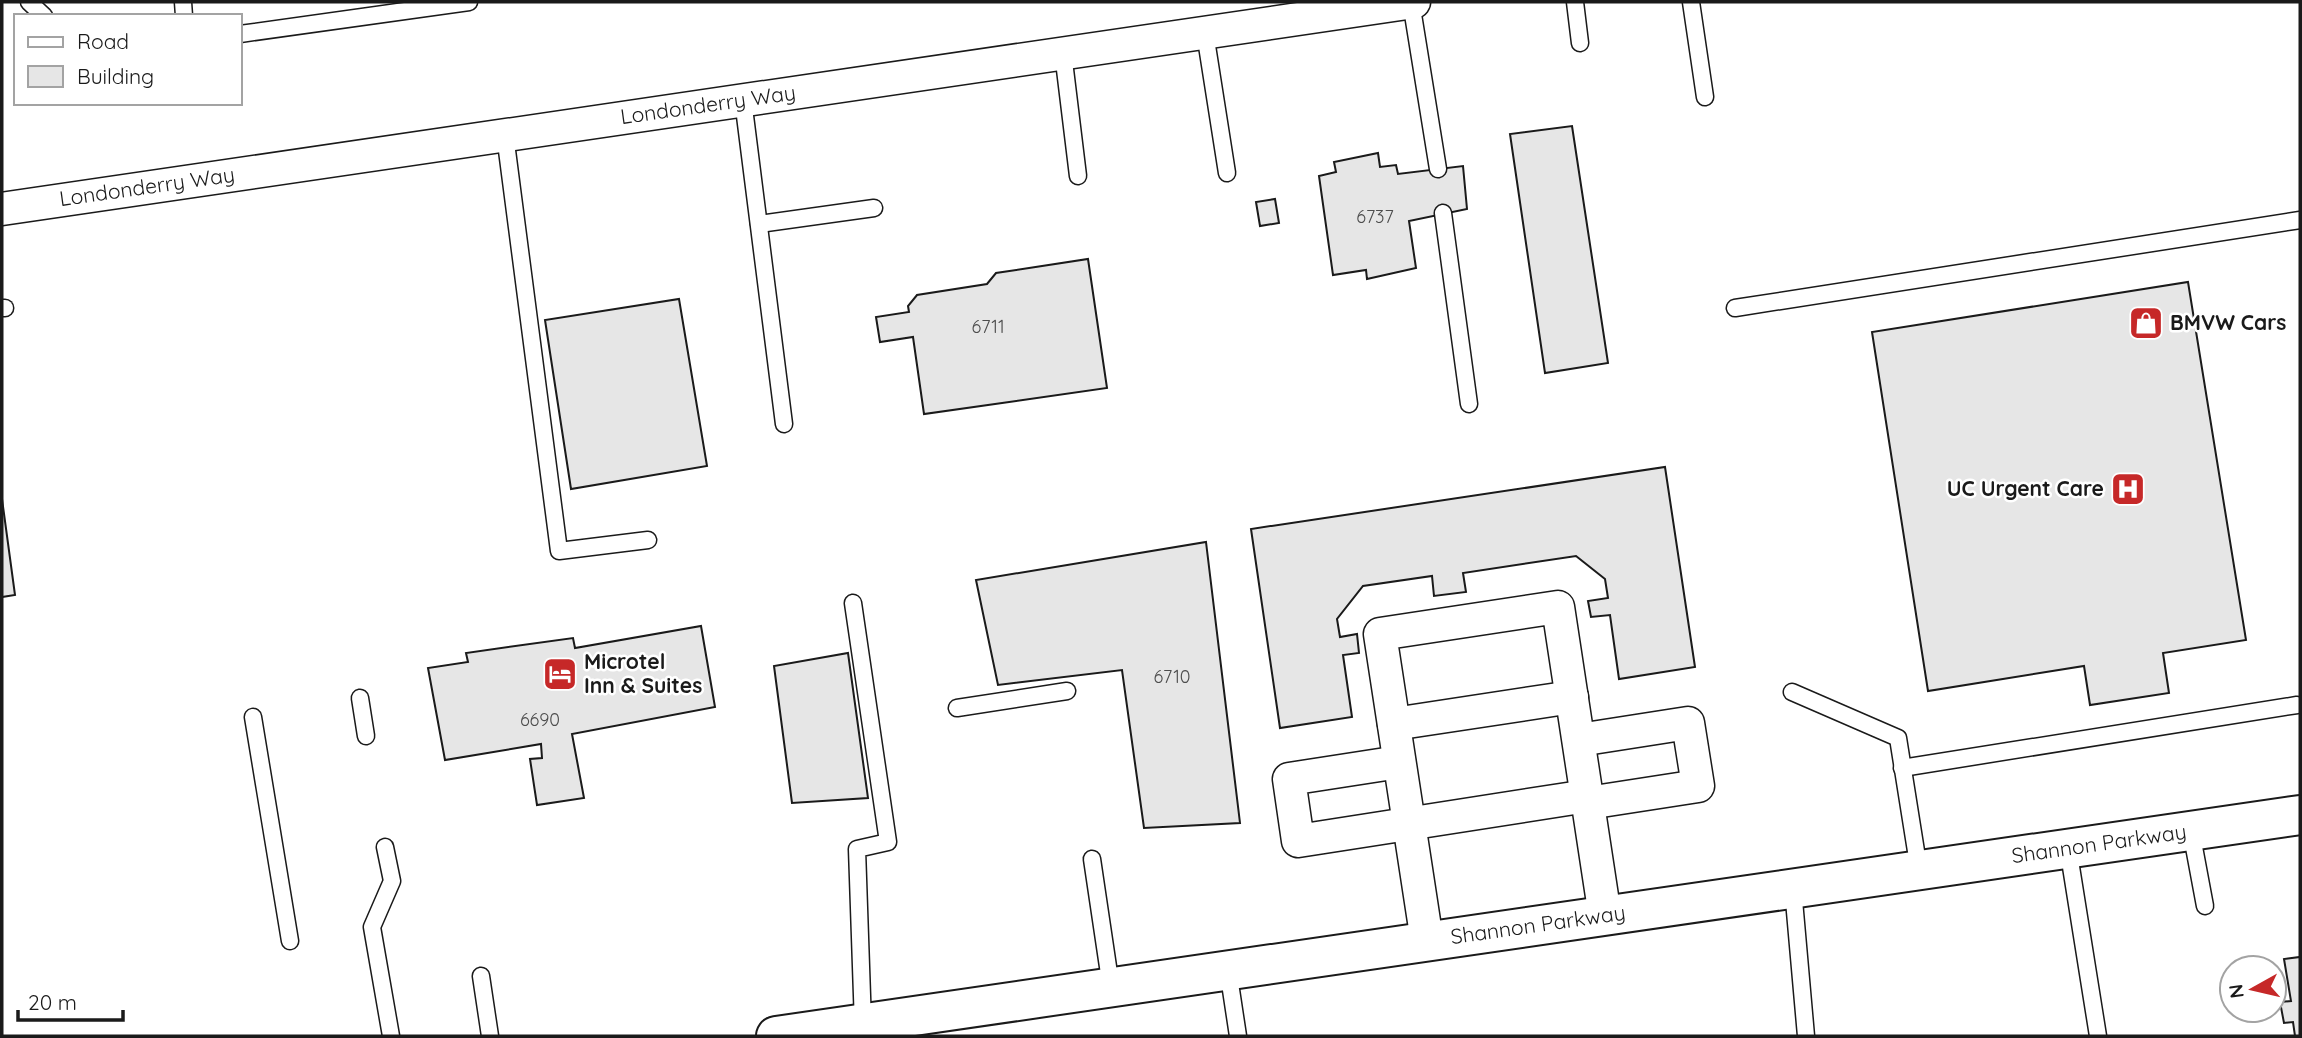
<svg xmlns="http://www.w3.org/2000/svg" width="2302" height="1038" font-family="Quicksand,sans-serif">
  <rect width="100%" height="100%" fill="#fff"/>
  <!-- building -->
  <g fill="#e6e6e6" stroke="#1a1a1a" stroke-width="2">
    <polygon points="1572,126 1608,363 1545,373 1510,134"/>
    <polygon points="1378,153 1380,167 1396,165 1398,174 1463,166 1467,209 1409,221 1416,268 1367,279 1366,270 1333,275 1319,176 1336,172 1334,162"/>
    <polygon points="1275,199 1279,223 1260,226 1256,202"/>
    <polygon points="1088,259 1107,388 924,414 913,337 880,342 876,317 909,312 908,306 917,295 987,284 996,273"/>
    <polygon points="2188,282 2246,640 2163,653 2169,693 2090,705 2084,666 1928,691 1872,332"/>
    <polygon points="679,299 707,466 571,489 545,320"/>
    <polygon points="1665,467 1695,667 1619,679 1610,615 1591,617 1588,601 1608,598 1605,579 1576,556 1463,573 1466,592 1434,596 1432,576 1363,586 1337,619 1340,637 1357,634 1359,653 1343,655 1352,717 1280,728 1251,529"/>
    <polygon points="2,499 15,595 2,597"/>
    <polygon points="1206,542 1240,823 1144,828 1122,670 998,685 976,580"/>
    <polygon points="701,626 715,707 572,734 584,798 537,805 530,759 542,758 541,744 445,760 428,668 468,662 466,653 573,638 575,648"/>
    <polygon points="848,653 868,798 792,803 774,666"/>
    <polygon points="2300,957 2300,1036 2295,1036 2293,1022 2284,1023 2280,1002 2291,1001 2284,959"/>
  </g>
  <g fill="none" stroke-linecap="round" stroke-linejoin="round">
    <!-- service casing -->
    <g stroke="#1a1a1a" stroke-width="19">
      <g id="service">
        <polyline points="29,2 44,16"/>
        <polyline points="183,2 184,16"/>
        <polyline points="1411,2 1438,169"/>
        <polyline points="1575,2 1580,43"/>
        <polyline points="1691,2 1705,97"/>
        <polyline points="1205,33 1227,173"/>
        <polyline points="240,34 469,2"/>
        <polyline points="1063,53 1078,176"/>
        <polyline points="743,100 784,424"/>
        <polyline points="505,135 559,551 648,540"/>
        <polyline points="1443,213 1469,404"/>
        <polyline points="759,224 874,208"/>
        <polyline points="2,308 5,308"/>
        <polyline points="1735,308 2300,220"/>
        <polyline points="853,603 888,842 857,849 863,1025"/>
        <polyline points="1792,692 1898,738 1919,870"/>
        <polyline points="360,698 366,736"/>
        <polyline points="957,708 1067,691"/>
        <polyline points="253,717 290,941"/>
        <polyline points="1902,768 2297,705"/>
        <polyline points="2191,831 2205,906"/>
        <polyline points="385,847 392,881 372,927 391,1036"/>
        <polyline points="2068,848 2098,1036"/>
        <polyline points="1092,859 1111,987"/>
        <polyline points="1793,889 1806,1036"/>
        <polyline points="1228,970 1238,1036"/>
        <polyline points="481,976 490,1036"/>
      </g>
    </g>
    <!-- minor casing -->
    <g stroke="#1a1a1a" stroke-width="35">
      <g id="minor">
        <polyline points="2,209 1414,2"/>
        <polyline points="1394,724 1572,697"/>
        <polyline points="1579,740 1688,723 1698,786 1588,803"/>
        <polyline points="1399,762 1289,779 1298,841 1587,796"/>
        <polyline points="1427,941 1380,634 1558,607 1605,916"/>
      </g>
    </g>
    <!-- tertiary casing -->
    <g stroke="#1a1a1a" stroke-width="42">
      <polyline id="tertiary" points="776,1036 2300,815"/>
    </g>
    <!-- service -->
    <use href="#service" stroke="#fff" stroke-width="16"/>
    <!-- minor -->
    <use href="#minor" stroke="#fff" stroke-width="32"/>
    <!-- tertiary -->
    <use href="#tertiary" stroke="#fff" stroke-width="38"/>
  </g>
  <!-- icons -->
  <defs>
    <g id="shop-square" transform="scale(1.75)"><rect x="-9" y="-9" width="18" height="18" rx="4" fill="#c62828" stroke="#fff"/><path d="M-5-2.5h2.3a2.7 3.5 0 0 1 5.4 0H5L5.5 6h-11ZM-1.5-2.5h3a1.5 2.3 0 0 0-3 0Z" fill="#fff"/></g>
    <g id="hospital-square" transform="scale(1.75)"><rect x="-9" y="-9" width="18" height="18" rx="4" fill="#c62828" stroke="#fff"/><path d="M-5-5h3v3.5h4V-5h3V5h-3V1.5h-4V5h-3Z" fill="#fff"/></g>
    <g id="hotel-square" transform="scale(1.75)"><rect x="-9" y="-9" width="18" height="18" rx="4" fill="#c62828" stroke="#fff"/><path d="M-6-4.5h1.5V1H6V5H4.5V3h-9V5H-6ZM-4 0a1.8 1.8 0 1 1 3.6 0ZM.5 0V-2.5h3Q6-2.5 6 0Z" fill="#fff"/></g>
  </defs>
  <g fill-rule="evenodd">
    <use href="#shop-square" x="2146" y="323"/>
    <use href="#hospital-square" x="2128" y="489"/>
    <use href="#hotel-square" x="560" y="674"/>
  </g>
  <g text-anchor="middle" stroke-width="5" stroke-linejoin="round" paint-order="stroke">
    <!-- number labels -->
    <g font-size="18" fill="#4d4d4d">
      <text x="1375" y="223">6737</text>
      <text x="988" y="333">6711</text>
      <text x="1172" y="683">6710</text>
      <text x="540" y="726">6690</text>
    </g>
    <!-- street labels -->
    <g font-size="21" fill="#1a1a1a" stroke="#fff">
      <text transform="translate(708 105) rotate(-8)" y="7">Londonderry Way</text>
      <text transform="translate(147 187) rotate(-8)" y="7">Londonderry Way</text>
      <text transform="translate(2099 844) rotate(-8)" y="7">Shannon Parkway</text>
      <text transform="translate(1538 925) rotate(-8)" y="7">Shannon Parkway</text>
    </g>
    <!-- poi labels -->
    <g font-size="21" font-weight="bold" fill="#1a1a1a" stroke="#fff" text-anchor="start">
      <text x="2170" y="330">BMVW Cars</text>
      <text x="2104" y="496" text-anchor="end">UC Urgent Care</text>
      <text x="584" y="669">Microtel<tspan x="584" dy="24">Inn &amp; Suites</tspan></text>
    </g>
  </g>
  <!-- border -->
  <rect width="2302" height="1038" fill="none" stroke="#1a1a1a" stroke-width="7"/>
  <!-- legend -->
  <rect x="14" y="14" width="228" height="91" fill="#ffffff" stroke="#a3a3a3" stroke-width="2"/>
  <rect x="28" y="37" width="35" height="10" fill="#ffffff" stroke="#a3a3a3" stroke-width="2"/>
  <text x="77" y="49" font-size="21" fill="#1a1a1a">Road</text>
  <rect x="28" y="66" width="35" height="21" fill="#e6e6e6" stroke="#a3a3a3" stroke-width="2"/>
  <text x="77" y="84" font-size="21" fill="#1a1a1a">Building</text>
  <!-- north arrow -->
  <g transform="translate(2253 989) rotate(262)"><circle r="33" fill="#ffffff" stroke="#a3a3a3" stroke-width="2"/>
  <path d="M0-5L12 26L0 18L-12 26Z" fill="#c62828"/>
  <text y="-10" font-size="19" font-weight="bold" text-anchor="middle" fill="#1a1a1a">N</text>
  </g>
  <!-- scale -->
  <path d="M18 1010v10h105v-10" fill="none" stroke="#1a1a1a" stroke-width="3.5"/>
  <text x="28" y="1010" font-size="21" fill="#1a1a1a" stroke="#ffffff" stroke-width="5" paint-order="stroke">20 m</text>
</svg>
